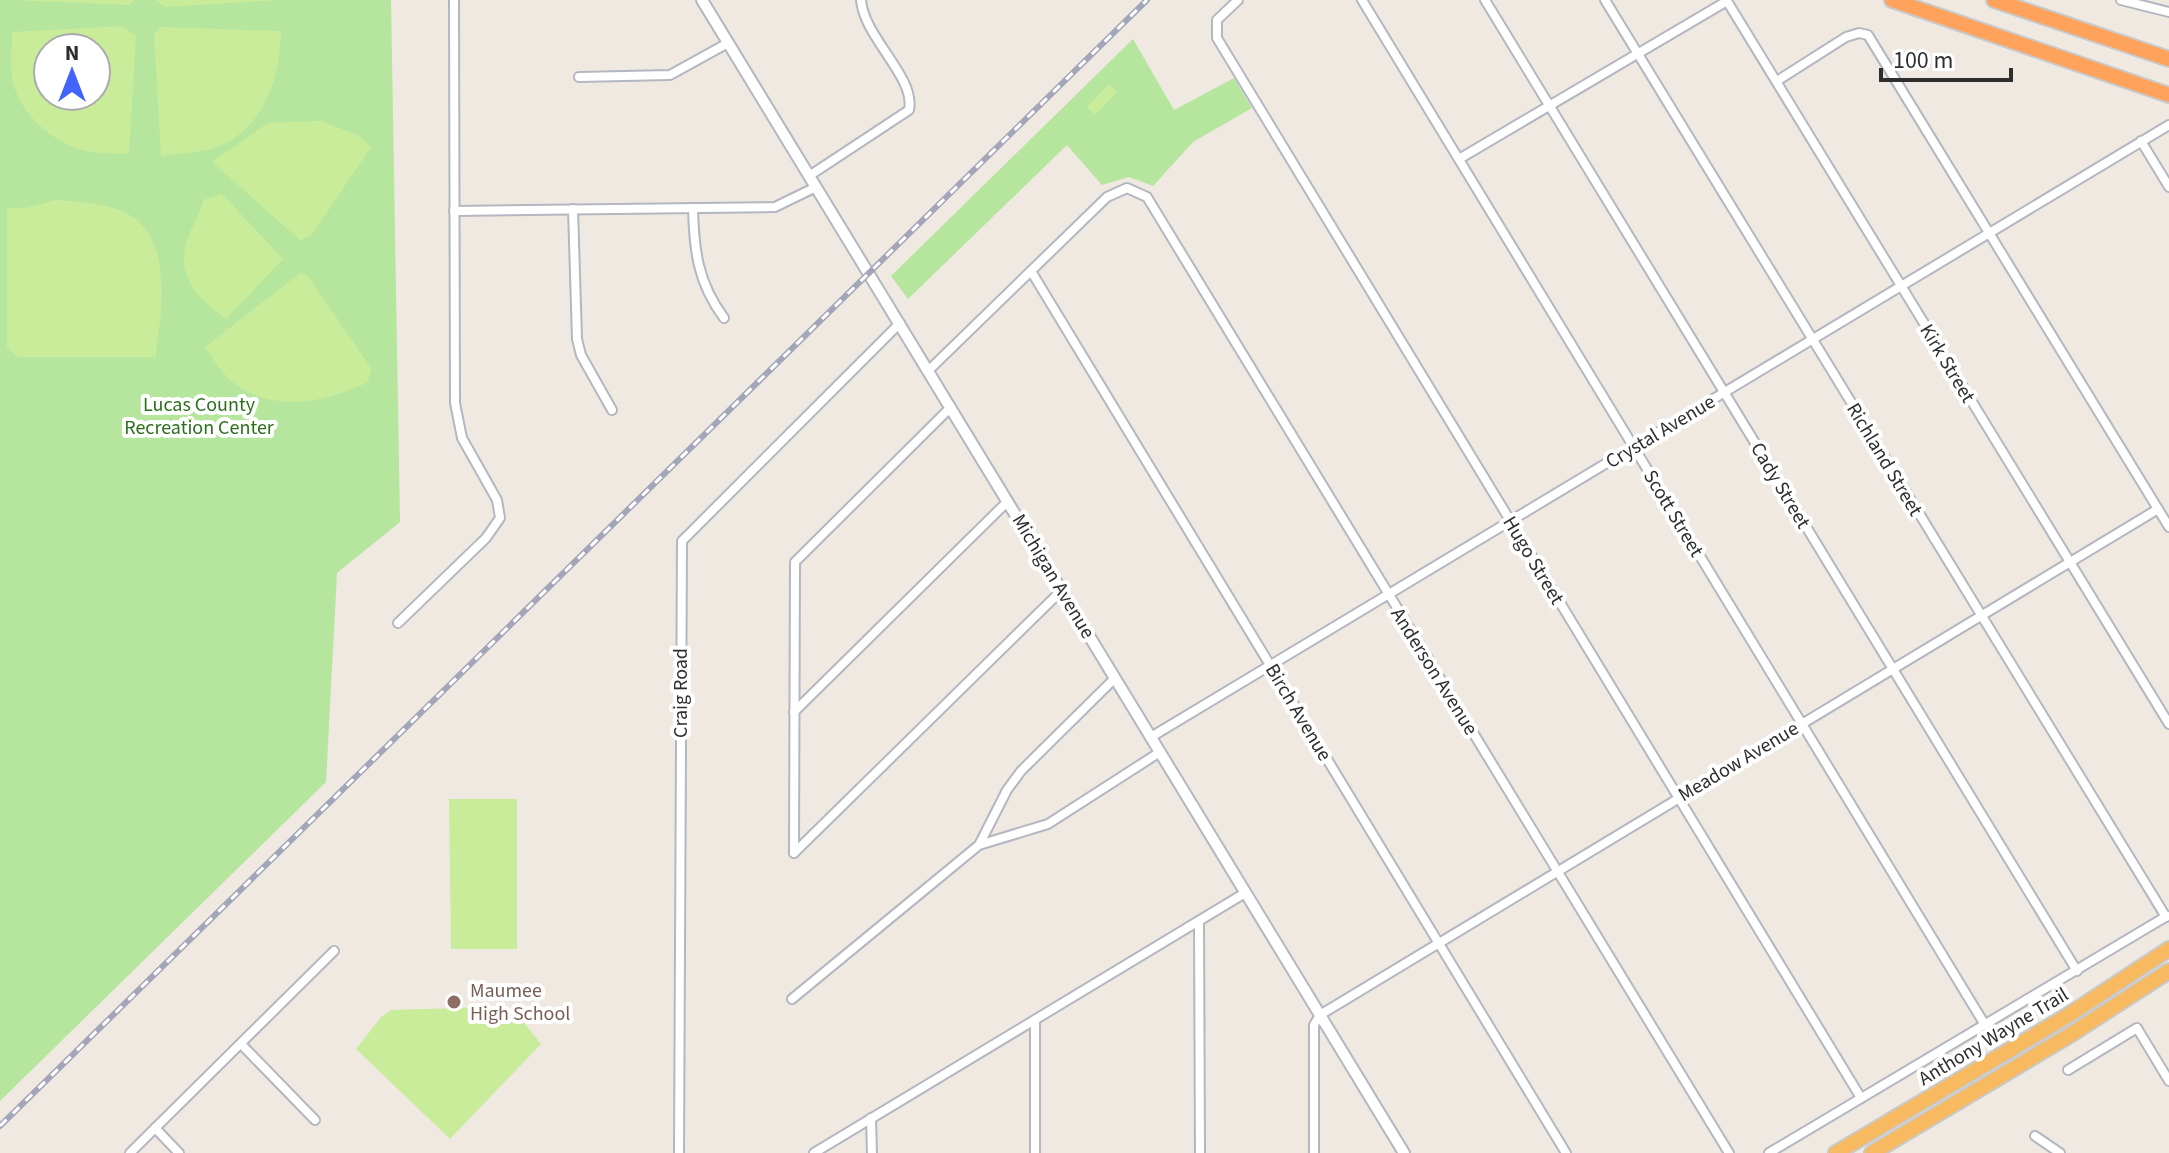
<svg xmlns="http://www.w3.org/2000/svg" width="2169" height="1153" font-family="'Source Sans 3',sans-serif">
  <rect width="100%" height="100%" fill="#efe9e1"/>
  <!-- green -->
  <g fill="#b6e59e" fill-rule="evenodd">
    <path d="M0,0h391l9,522 -63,51 -11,209 -326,319zM48,48h48v48h-48z"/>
    <polygon points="1133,39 1174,110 1234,78 1252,108 1193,142 1153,186 1129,177 1102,185 1067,145 908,299 891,276"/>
  </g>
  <!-- pitch -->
  <g fill="#c9ec9a" fill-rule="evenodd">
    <polygon points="12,0 134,0 129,5"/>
    <polygon points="156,0 279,0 165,7"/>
    <path d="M122,26l14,10 -7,118c-14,-1 -29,0 -43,-3 -34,-8 -70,-40 -74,-75 -2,-15 0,-30 0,-44zM48,48h48v48h-48z"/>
    <path d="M161,27l120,4c-1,48 -18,102 -70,118 -16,4 -34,4 -50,7l-7,-122z"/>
    <polygon points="1109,84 1117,92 1095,115 1087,107"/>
    <polygon points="321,121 358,135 371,147 311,236 300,240 212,162 268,123"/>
    <path d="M222,194l61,65 -57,60c-29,-21 -53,-45 -37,-84 5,-13 12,-21 14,-35z"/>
    <path d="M57,200c80,4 108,22 104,108 0,16 -5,32 -5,49h-138l-11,-10v-139h19z"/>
    <path d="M300,273l7,2 64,93 -3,14c-43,21 -101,33 -141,-5 -8,-8 -15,-20 -22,-30z"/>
    <polygon points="449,799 517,799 517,949 451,949"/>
    <polygon points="493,1007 522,1020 541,1044 450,1139 356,1049 381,1017 391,1010"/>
  </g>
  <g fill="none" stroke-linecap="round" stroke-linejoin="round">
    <!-- minor casing -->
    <g stroke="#b4b7c1" stroke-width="12">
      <g id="minor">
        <polyline points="1238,0 1217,20 1217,38 1861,1098"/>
        <polyline points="1362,0 1985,1025"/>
        <polyline points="1485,0 2077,971"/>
        <polyline points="1605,0 2166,917"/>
        <polyline points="2121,0 2169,12"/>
        <polyline points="579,77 670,75 728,43"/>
        <polyline points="1777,81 1846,37 1859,33 1868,35 2169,527"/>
        <polyline points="2141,141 2169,187"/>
        <polyline points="1459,159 1727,1 2169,724"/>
        <path d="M809,176l100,-66c7,-33 -45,-72 -48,-110"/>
        <path d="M693,208c1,43 5,75 31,110"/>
        <polyline points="573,209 577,339 581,355 612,410"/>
        <polyline points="454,211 775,207 816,187"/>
        <polyline points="1031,271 1566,1153"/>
        <polyline points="929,370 1107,197 1127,188 1147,197 1729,1153"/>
        <polyline points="398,623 486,538 500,518 497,500 462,438 455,403 454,0"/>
        <polyline points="794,712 1008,501"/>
        <polyline points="1151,737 2169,125"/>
        <polyline points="979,845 1048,824 1160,752"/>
        <polyline points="794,853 795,562 951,407"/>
        <polyline points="794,853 1062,590"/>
        <polyline points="1199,921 1200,1153"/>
        <polyline points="792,999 979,845 1007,790 1021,771 1115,678"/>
        <polyline points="1035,1020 1035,1153"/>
        <polyline points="241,1044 315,1120"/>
        <polyline points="2068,1070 2137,1028 2169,1081"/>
        <polyline points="871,1118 872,1153"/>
        <polyline points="155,1128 179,1153"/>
        <polyline points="2035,1136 2060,1153"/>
        <polyline points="130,1153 334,951"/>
        <polyline points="679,1153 682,541 900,323"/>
        <polyline points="814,1153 1245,893"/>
        <polyline points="1314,1153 1314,1025 1320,1015 2158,509"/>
        <polyline points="1769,1153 2167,916"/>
      </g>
    </g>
    <!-- tertiary casing -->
    <g stroke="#b4b7c1" stroke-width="14">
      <polyline id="tertiary" points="702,0 1404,1153"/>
    </g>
    <!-- trunk casing -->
    <g stroke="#c9c9c9" stroke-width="18">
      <g id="trunk">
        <polyline points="1836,1153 2067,1016 2169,949"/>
        <polyline points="1872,1153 2070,1035 2169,971"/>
      </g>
    </g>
    <!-- motorway casing -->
    <g stroke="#c9c9c9" stroke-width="18">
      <g id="motorway">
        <polyline points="1892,0 2169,95"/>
        <polyline points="1994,0 2169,59"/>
      </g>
    </g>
    <!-- minor -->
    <use href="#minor" stroke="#fff" stroke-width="8"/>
    <!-- tertiary -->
    <use href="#tertiary" stroke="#fff" stroke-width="10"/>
    <!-- trunk -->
    <use href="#trunk" stroke="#f8ba60" stroke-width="14"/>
    <!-- motorway -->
    <use href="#motorway" stroke="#ffa35c" stroke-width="14"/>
    <!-- rail casing -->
    <g stroke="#a3a6b8" stroke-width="6">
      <polyline id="rail" points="0,1126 1147,0"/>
    </g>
    <!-- rail -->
    <use href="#rail" stroke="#fff" stroke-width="3" stroke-dasharray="9" stroke-linecap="butt"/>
  </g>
  <!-- markers -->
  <circle fill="#8d6e63" stroke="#fff" stroke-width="3" cx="454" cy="1002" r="8"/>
  <g text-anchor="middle" stroke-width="8" stroke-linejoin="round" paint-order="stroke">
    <!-- street labels -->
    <g font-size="20" fill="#2e2e2e" stroke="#fff">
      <text transform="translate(1948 363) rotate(59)" y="7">Kirk Street</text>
      <text transform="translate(1660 431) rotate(-31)" y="7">Crystal Avenue</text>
      <text transform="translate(1885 459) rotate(59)" y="7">Richland Street</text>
      <text transform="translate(1781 485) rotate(59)" y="7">Cady Street</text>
      <text transform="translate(1674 513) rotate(59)" y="7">Scott Street</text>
      <text transform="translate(1534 560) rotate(59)" y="7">Hugo Street</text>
      <text transform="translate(1054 576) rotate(59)" y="7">Michigan Avenue</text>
      <text transform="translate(1435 671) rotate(58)" y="7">Anderson Avenue</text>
      <text transform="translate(680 693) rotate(-90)" y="7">Craig Road</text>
      <text transform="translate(1299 712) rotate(59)" y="7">Birch Avenue</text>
      <text transform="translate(1738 761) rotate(-31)" y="7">Meadow Avenue</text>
      <text transform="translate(1993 1036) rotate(-31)" y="7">Anthony Wayne Trail</text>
    </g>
    <!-- park labels -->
    <g font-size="20" fill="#2c6e1b" stroke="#fff">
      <text x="199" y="411">Lucas County<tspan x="199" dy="23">Recreation Center</tspan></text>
    </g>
    <!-- education labels -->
    <g font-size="20" fill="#785e54" stroke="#fff" text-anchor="start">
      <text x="470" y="997">Maumee<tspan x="470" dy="23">High School</tspan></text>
    </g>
  </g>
  <!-- north arrow -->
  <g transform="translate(72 72)"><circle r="38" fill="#ffffff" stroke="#ababab" stroke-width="2"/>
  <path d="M0-6L14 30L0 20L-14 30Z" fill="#4264fb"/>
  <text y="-12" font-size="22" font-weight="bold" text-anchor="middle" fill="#2e2e2e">N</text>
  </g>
  <!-- scale -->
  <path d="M1881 68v12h130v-12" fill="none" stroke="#2e2e2e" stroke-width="4"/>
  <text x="1893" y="68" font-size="24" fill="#2e2e2e" stroke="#ffffff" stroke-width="6" paint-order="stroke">100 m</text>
</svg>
